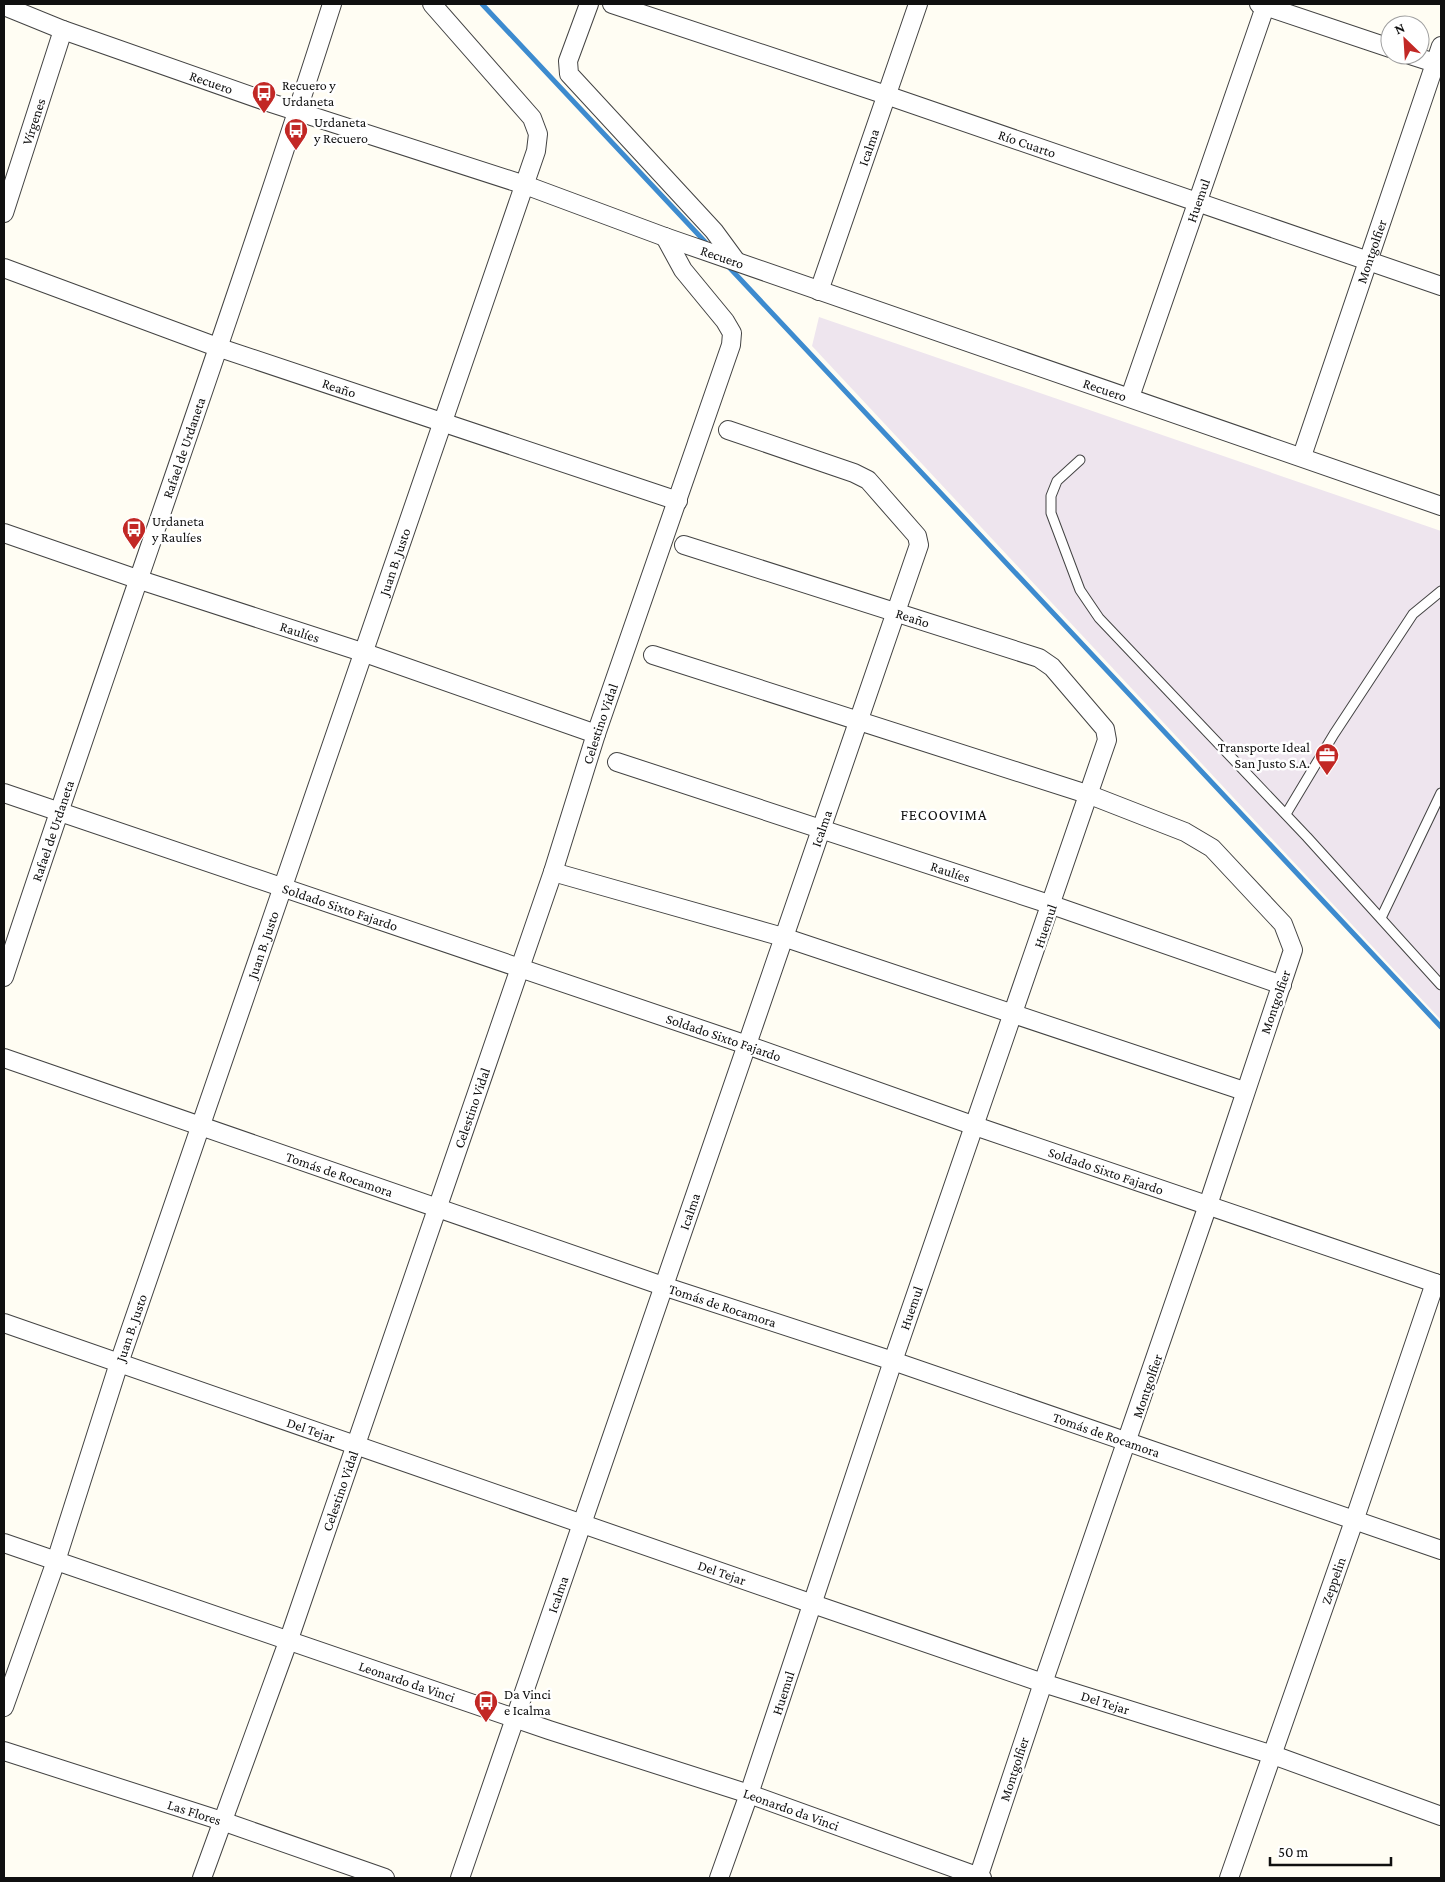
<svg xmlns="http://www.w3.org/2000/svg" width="1445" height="1882" font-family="'Crimson Pro',serif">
  <rect width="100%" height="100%" fill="#fffdf3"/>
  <!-- industrial -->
  <polygon fill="#eee5ee" points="819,317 1441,531 1441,1020 812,346"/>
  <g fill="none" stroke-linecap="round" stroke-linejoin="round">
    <!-- stream -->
    <g stroke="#3d8bcf" stroke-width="5">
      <polyline points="482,4 709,246"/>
      <polyline points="727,265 1441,1027"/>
    </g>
    <!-- lane casing -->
    <g stroke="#434343" stroke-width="11">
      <g id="lane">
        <polyline points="1080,460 1057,481 1051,496 1051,513 1080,590 1099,618 1307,837 1441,985"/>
        <polyline points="1286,814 1334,734 1413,614 1441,591"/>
        <polyline points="1381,918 1441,793"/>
      </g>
    </g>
    <!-- street casing -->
    <g stroke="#434343" stroke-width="20">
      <g id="street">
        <polyline points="589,4 568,61 569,74 714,231 736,261"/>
        <path id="s1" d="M612,4l274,91 555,191"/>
        <polyline points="1259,4 1390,48"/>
        <path id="s2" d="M4,6l59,24 205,72 257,83 140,52 776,269"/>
        <polyline points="1410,55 1441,65"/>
        <path id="s3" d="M4,213l59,-183"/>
        <path id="s4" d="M4,268l213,79 461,154"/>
        <path id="s5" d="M819,291l99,-287"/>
        <path id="s6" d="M1130,397l136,-393"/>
        <path id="s7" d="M1302,456l139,-410"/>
        <path id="s8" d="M4,533l133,46 228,74 231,81"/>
        <path id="s9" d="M684,545l355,113 13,9 53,62 2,11 -214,621 -144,433 -30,84"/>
        <polyline points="653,655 1090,795 1185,832 1212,848 1283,924 1293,950 1208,1205 1043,1683 978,1878"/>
        <path id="s10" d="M617,762l435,143 230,80"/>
        <path id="s11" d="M4,793l743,252 228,81 466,159"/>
        <polyline points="553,872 783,937 1244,1091"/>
        <path id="s12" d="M4,977c107,-326 224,-647 328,-973"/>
        <path id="s13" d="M4,1058l659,228 230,75 548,189"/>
        <path id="s14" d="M4,1323l809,281 230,79 230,72 168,61"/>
        <path id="s15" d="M4,1543l545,187 200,64 233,84"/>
        <path id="s16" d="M4,1707l52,-146 63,-198 417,-1212 2,-17 -6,-16 -100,-114"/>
        <path id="s17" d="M4,1751l218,70 163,57"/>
        <path id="s18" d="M202,1878l87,-239 264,-767 43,-138 135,-389 1,-12 -7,-12 -42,-51 -18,-33"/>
        <path id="s19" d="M460,1878l459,-1333 -2,-9 -49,-56 -14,-7 -126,-43"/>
        <path id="s20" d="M1229,1878l125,-357 81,-238"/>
      </g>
    </g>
    <!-- lane -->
    <use href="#lane" stroke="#fff" stroke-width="9"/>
    <!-- street -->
    <use href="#street" stroke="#fff" stroke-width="18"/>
  </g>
  <!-- icons -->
  <defs>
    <g id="bus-pin" transform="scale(1.25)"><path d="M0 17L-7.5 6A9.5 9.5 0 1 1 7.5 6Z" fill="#c22825" stroke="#fff"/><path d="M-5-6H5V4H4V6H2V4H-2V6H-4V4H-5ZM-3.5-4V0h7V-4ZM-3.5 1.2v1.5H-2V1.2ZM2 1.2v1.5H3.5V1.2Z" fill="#fff"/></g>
    <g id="office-pin" transform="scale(1.25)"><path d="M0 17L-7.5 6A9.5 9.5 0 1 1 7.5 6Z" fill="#c22825" stroke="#fff"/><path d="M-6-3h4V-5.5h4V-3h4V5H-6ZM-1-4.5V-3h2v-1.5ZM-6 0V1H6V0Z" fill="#fff"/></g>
  </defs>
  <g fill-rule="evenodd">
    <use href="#bus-pin" x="264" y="93"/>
    <use href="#bus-pin" x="296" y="130"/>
    <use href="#bus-pin" x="134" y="529"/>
    <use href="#office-pin" x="1327" y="755"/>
    <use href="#bus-pin" x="486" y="1702"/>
  </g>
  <g text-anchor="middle" stroke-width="5" stroke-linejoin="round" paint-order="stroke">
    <!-- street labels -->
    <g font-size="14" fill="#101010" stroke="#fff">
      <text dy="5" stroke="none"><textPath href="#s2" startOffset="221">Recuero</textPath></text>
      <text dy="5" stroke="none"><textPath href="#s3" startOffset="96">Vírgenes</textPath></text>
      <text dy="5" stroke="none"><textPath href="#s1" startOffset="438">Río Cuarto</textPath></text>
      <text dy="5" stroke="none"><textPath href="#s5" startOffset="152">Icalma</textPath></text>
      <text dy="5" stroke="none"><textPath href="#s6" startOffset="208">Huemul</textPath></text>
      <text dy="5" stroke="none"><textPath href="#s7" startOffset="216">Montgolfier</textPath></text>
      <text dy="5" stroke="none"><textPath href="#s2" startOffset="761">Recuero</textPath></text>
      <text dy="5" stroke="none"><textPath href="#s4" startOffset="356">Reaño</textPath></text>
      <text dy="5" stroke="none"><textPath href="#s2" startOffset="1166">Recuero</textPath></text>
      <text dy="5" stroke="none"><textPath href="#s12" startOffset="559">Rafael de Urdaneta</textPath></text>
      <text dy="5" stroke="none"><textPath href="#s16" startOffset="1210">Juan B. Justo</textPath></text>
      <text dy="5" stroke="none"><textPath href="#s9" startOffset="240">Reaño</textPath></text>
      <text dy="5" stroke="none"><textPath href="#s8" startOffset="312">Raulíes</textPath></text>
      <text dy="5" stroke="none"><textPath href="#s18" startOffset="1221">Celestino Vidal</textPath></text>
      <text dy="5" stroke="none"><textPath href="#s19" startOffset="1110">Icalma</textPath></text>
      <text dy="5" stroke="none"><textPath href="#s12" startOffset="154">Rafael de Urdaneta</textPath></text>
      <text dy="5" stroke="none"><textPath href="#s10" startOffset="351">Raulíes</textPath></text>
      <text dy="5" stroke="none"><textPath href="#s11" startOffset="355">Soldado Sixto Fajardo</textPath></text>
      <text transform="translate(1045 926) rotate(-71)" y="5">Huemul</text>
      <text dy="5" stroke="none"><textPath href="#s16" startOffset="805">Juan B. Justo</textPath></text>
      <text transform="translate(1275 1002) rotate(-71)" y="5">Montgolfier</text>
      <text dy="5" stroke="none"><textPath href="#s11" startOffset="760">Soldado Sixto Fajardo</textPath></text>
      <text dy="5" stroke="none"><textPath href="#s18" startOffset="816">Celestino Vidal</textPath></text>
      <text dy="5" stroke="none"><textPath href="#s11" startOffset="1165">Soldado Sixto Fajardo</textPath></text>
      <text dy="5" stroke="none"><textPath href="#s13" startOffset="355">Tomás de Rocamora</textPath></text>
      <text dy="5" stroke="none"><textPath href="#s19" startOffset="705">Icalma</textPath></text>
      <text dy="5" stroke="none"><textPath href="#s13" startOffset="760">Tomás de Rocamora</textPath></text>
      <text transform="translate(911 1308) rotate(-71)" y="5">Huemul</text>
      <text dy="5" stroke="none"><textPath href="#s16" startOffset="400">Juan B. Justo</textPath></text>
      <text transform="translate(1147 1386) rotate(-71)" y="5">Montgolfier</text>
      <text dy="5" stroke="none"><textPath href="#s14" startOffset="325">Del Tejar</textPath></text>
      <text dy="5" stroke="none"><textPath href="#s13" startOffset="1165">Tomás de Rocamora</textPath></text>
      <text dy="5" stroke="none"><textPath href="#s18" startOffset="411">Celestino Vidal</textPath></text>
      <text dy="5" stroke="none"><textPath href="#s14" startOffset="760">Del Tejar</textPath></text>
      <text dy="5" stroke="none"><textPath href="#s20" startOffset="315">Zeppelin</textPath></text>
      <text dy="5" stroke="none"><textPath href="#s19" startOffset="300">Icalma</textPath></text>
      <text dy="5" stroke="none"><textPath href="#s15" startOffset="426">Leonardo da Vinci</textPath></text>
      <text transform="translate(783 1693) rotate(-72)" y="5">Huemul</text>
      <text dy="5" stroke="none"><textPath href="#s14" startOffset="1165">Del Tejar</textPath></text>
      <text transform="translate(1014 1769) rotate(-72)" y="5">Montgolfier</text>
      <text dy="5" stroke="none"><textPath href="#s15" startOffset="831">Leonardo da Vinci</textPath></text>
      <text dy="5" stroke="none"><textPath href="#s17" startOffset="200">Las Flores</textPath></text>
    </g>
    <!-- poi labels -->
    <g font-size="14" fill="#101010" stroke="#fff" text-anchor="start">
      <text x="282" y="90">Recuero y<tspan x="282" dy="16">Urdaneta</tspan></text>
      <text x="314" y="127">Urdaneta<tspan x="314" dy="16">y Recuero</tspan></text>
      <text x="152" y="526">Urdaneta<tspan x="152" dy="16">y Raulíes</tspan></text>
      <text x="1310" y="752" text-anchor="end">Transporte Ideal<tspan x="1310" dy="16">San Justo S.A.</tspan></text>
      <text x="504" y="1699">Da Vinci<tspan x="504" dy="16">e Icalma</tspan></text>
    </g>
    <!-- neighbourhood labels -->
    <g font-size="15" letter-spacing="1" fill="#101010" stroke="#fff">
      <text x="944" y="820">FECOOVIMA</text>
    </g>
  </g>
  <!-- border -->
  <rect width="1445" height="1882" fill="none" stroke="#101010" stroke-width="10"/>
  <!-- north arrow -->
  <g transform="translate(1405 40) rotate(335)"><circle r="24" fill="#ffffff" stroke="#9f9f9f"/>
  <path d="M0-4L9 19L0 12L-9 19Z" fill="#c22825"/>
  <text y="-8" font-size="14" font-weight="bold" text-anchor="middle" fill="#101010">N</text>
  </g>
  <!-- scale -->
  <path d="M1270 1857v8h121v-8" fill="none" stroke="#101010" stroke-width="2.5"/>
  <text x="1278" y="1857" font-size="15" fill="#101010" stroke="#ffffff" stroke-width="4" paint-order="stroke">50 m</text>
</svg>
